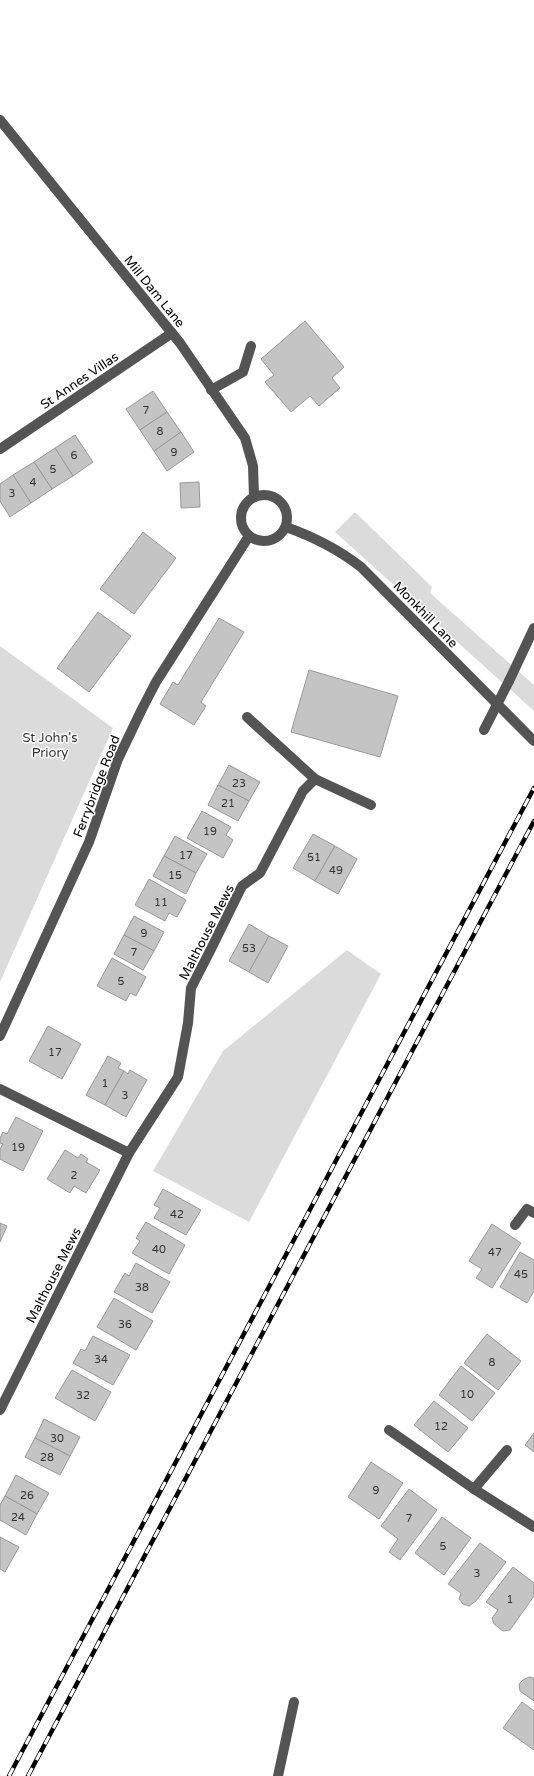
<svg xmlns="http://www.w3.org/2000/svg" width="534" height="1776" font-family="'Varela Round',sans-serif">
  <rect width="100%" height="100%" fill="#fff"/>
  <!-- green -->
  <g fill="#dbdbdb">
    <polygon points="355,512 432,587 430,593 534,685 534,711 335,532"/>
    <polygon points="0,646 113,728 0,982"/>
    <polygon points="347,950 381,974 249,1222 153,1171 223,1051"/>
  </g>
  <!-- building -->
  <g fill="#c4c4c4" stroke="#989898">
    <polygon points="305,321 344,367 332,378 340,388 319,406 310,396 291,412 265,382 274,375 261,359"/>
    <polygon points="153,391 167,412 140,430 126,409"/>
    <polygon points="167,412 181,432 154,451 140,430"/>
    <polygon points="181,432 194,452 167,471 154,451"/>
    <polygon points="75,435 93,462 73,476 55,448"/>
    <polygon points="55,448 73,476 52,489 34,462"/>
    <polygon points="34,462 52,489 31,503 13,475"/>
    <polygon points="13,475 31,503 10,517 0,501 0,484"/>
    <polygon points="199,482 200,507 181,508 180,483"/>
    <polygon points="143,532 176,558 134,614 100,589"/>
    <polygon points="98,612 131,636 89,692 57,668"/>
    <polygon points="219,618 244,632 201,702 206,706 194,725 160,704 173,682 178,685"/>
    <polygon points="309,670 398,696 380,757 291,732"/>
    <polygon points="229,765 260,782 249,801 218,785"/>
    <polygon points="218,785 249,801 238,821 208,805"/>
    <polygon points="202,811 231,827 226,835 233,840 223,858 187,838"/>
    <polygon points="313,834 335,846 315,881 293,868"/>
    <polygon points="175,836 207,854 196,873 164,856"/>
    <polygon points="335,846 357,859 338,894 315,881"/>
    <polygon points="164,856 196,873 186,894 153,876"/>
    <polygon points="149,879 186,900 177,917 169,913 165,921 135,905"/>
    <polygon points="134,916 164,932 154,951 124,935"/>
    <polygon points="249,924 269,936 249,972 229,961"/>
    <polygon points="124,935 154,951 143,970 114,954"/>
    <polygon points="269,936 288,946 268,983 249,972"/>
    <polygon points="112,958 146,977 136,996 130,993 126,1001 97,986"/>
    <polygon points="48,1026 81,1044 62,1079 29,1061"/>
    <polygon points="108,1056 121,1063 118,1068 124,1071 105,1105 86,1095"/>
    <polygon points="130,1070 147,1080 126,1117 105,1105 124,1071 128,1074"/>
    <polygon points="16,1117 43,1131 23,1171 0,1159 0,1149 3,1144 0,1143 0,1138 3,1132 7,1134"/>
    <polygon points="65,1150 78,1158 81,1154 88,1159 86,1162 100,1170 86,1193 74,1186 70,1193 47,1179"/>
    <polygon points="163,1189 201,1210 186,1235 154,1218 160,1208 154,1205"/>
    <polygon points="146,1222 185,1245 169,1274 132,1253 140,1241 136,1238"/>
    <polygon points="0,1223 7,1226 0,1242"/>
    <polygon points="492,1224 521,1243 492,1288 476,1278 482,1269 469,1261"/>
    <polygon points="520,1252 534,1260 534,1291 527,1303 500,1287"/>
    <polygon points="136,1263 170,1282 152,1313 114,1292 125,1273 129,1276"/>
    <polygon points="114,1298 153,1321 136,1350 97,1327"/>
    <polygon points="487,1334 521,1361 498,1390 464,1363"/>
    <polygon points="93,1336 130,1355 113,1385 73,1363 81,1349 85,1351"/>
    <polygon points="461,1366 495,1393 472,1421 439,1395"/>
    <polygon points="72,1370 111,1392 95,1421 55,1398"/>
    <polygon points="434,1401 468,1428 448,1452 414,1425"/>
    <polygon points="44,1419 80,1437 70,1456 35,1438"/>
    <polygon points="534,1433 534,1452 525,1445"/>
    <polygon points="35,1438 70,1456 60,1475 25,1457"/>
    <polygon points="371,1462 403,1483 379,1519 348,1497"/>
    <polygon points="16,1475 49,1493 37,1514 5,1496"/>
    <polygon points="409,1489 437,1510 400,1560 389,1552 398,1539 381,1526"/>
    <polygon points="5,1496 37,1514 26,1535 0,1520 0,1505"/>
    <polygon points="442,1517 471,1538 444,1575 415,1553"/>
    <polygon points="0,1537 19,1547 5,1572 0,1569"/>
    <polygon points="480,1543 506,1562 476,1601 469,1606 463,1604 459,1599 461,1593 448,1584"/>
    <polygon points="513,1567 534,1583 534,1596 510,1630 503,1631 494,1624 492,1618 498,1610 486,1602"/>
    <polygon points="529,1677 534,1678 534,1701 520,1691 519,1684 523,1680"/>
    <polygon points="522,1702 534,1711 534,1750 503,1728"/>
  </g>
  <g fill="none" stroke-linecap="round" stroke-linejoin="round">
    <!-- minor -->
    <g stroke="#545454" stroke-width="10">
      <polyline points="0,120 180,343 245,438 253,466 254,497"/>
      <polyline points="211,390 243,372 251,346"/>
      <polyline points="0,449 172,333"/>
      <circle cx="264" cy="518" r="23"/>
      <path d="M286,527c28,10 52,22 75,40l173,174"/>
      <polyline points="509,681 534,628"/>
      <polyline points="247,717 315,779 371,805"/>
      <polyline points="0,1036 89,842 118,759 142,709 156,682 249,536"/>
      <polyline points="0,1089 129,1153"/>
      <polyline points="515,1225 527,1209 534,1213"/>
      <polyline points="0,1410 129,1153 178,1077 188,1023 191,988 211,949 242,886 260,873 303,791 315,779"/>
      <polyline points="389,1430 474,1489 534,1527"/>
      <polyline points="474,1489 507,1450"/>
      <polyline points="278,1776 294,1702"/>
    </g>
    <!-- rail casing -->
    <g stroke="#000" stroke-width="4.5">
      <g id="rail">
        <polyline points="9,1776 534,788"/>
        <polyline points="28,1776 534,821"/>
      </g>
    </g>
    <!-- rail -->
    <use href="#rail" stroke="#fff" stroke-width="3" stroke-dasharray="9" stroke-linecap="butt"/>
    <!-- minor-bridge -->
    <polyline stroke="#545454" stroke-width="10" points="484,730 509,681"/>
  </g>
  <g text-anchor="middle" stroke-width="3" stroke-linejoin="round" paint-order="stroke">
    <!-- number labels -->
    <g font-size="11" fill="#313131">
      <text x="146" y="414">7</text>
      <text x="160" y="435">8</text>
      <text x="174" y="456">9</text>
      <text x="74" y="459">6</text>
      <text x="53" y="473">5</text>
      <text x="33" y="486">4</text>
      <text x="12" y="497">3</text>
      <text x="239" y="787">23</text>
      <text x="228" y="807">21</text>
      <text x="210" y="835">19</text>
      <text x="186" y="859">17</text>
      <text x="314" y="861">51</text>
      <text x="336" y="874">49</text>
      <text x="175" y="879">15</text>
      <text x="161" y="906">11</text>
      <text x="144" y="937">9</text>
      <text x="249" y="952">53</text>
      <text x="134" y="956">7</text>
      <text x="121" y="985">5</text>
      <text x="55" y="1056">17</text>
      <text x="105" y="1087">1</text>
      <text x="125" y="1099">3</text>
      <text x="18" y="1151">19</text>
      <text x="74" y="1179">2</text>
      <text x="177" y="1218">42</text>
      <text x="159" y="1253">40</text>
      <text x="495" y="1256">47</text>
      <text x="521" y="1278">45</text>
      <text x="142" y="1291">38</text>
      <text x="125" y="1328">36</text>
      <text x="101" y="1363">34</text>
      <text x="492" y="1366">8</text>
      <text x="467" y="1398">10</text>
      <text x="83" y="1399">32</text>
      <text x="441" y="1430">12</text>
      <text x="57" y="1442">30</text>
      <text x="47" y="1461">28</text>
      <text x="376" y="1494">9</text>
      <text x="27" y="1499">26</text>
      <text x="18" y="1521">24</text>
      <text x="409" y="1522">7</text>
      <text x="443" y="1550">5</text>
      <text x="477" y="1577">3</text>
      <text x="510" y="1603">1</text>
    </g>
    <!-- street labels -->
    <g font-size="13" fill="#000" stroke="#fff">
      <text transform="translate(155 291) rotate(51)" y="5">Mill Dam Lane</text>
      <text transform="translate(79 380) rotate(-34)" y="5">St Annes Villas</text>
      <text transform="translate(426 614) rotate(46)" y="5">Monkhill Lane</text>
      <text transform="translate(96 786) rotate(-69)" y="5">Ferrybridge Road</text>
      <text transform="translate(206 932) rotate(-63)" y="5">Malthouse Mews</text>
      <text transform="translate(53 1275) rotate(-63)" y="5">Malthouse Mews</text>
    </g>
    <!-- park labels -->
    <g font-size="13" fill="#323232" stroke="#fff">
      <text x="50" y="742">St John's<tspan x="50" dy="15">Priory</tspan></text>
    </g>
  </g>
</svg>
